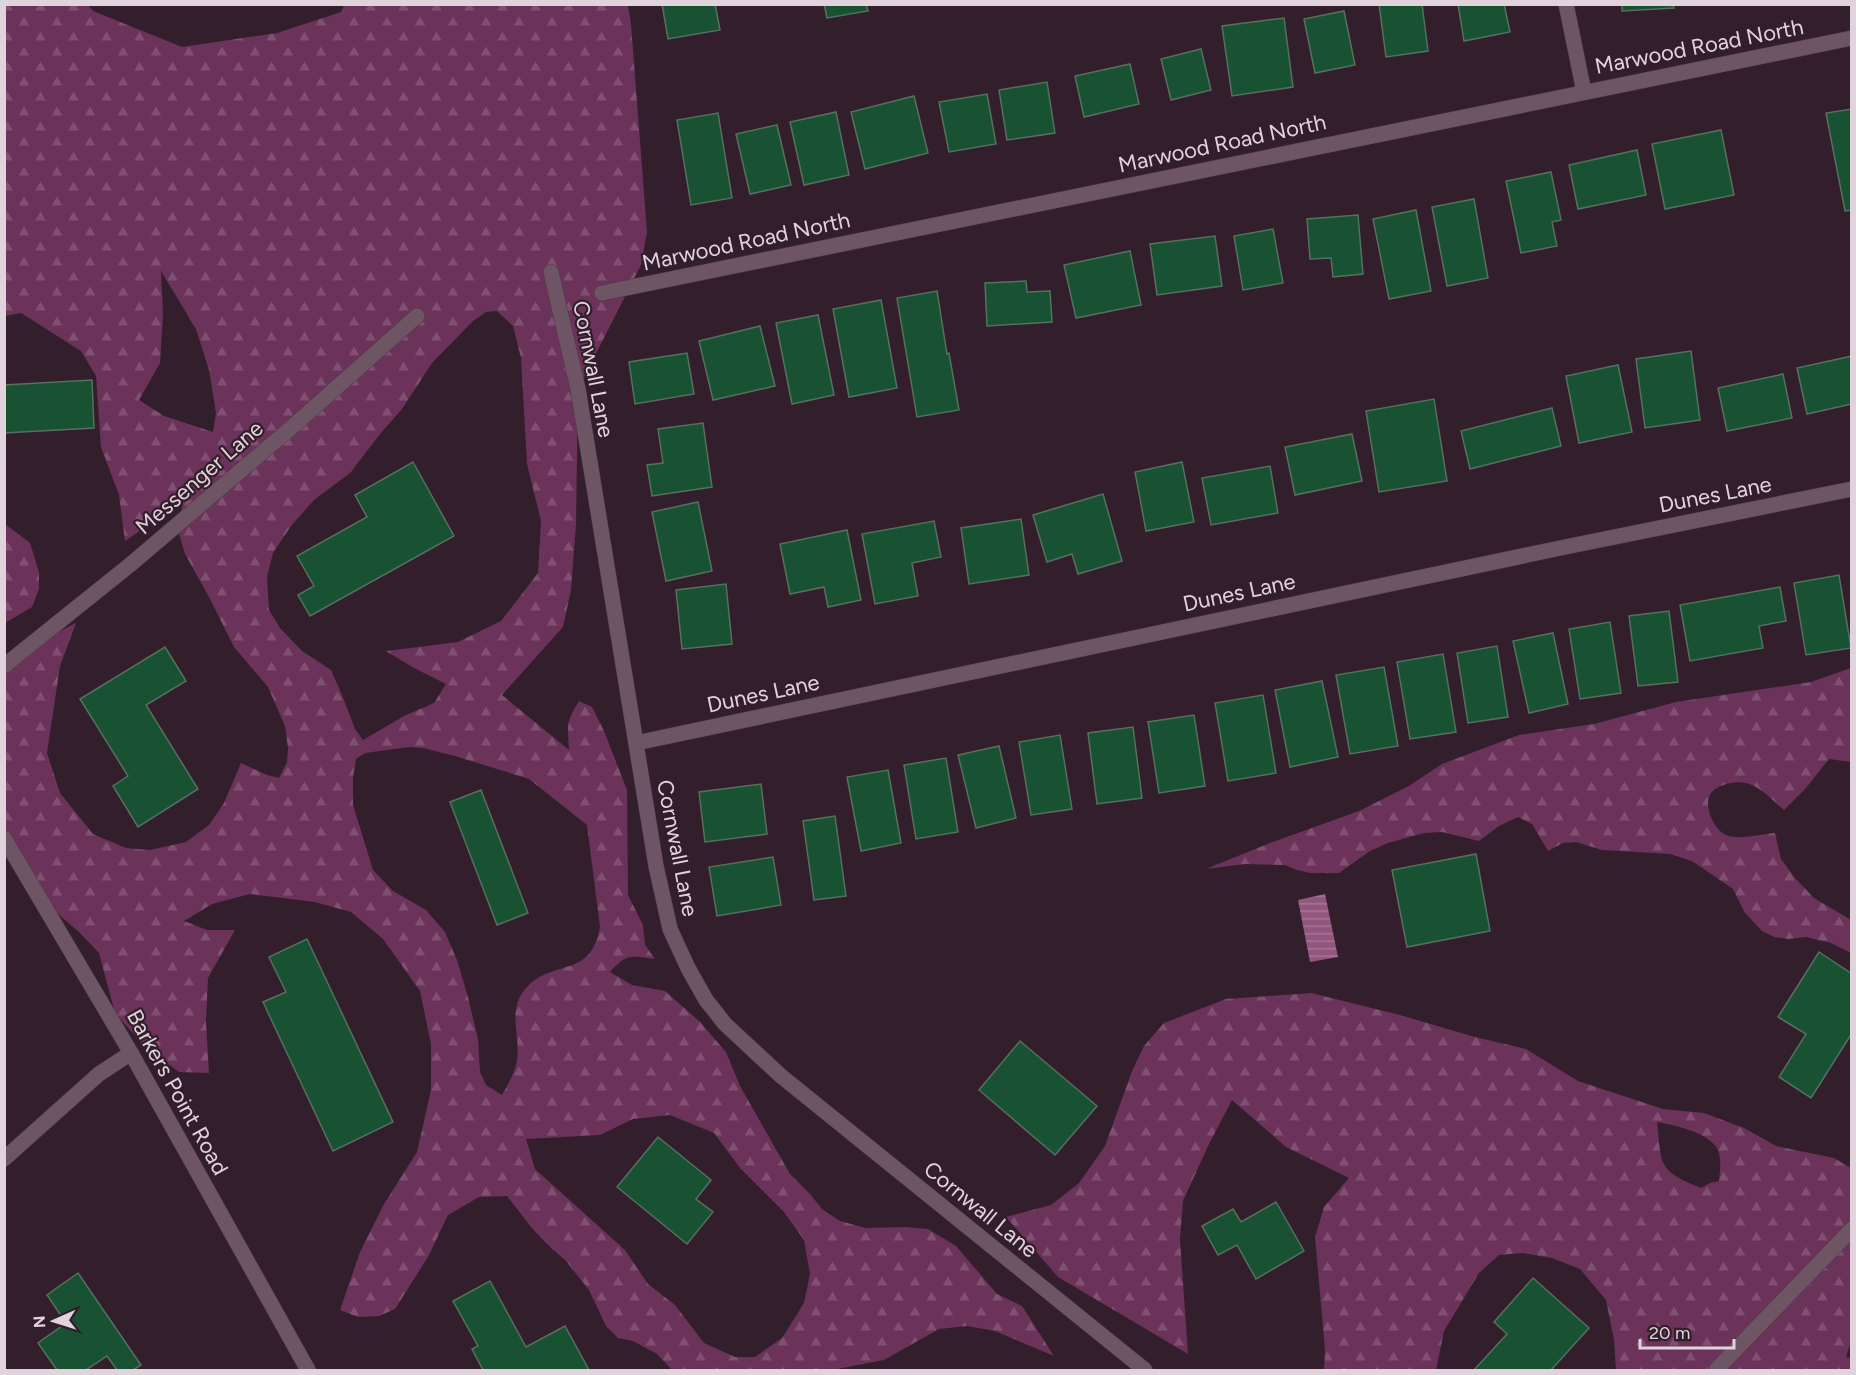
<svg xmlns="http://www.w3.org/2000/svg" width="1856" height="1375" font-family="Figtree,sans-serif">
  <defs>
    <pattern id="forest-firs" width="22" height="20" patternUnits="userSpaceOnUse" patternTransform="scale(1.5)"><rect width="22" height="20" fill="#6b325a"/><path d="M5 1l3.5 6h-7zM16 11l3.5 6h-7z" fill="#804f71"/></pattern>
    <pattern id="water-rules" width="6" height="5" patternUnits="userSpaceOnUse" patternTransform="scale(1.5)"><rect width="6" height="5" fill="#93567f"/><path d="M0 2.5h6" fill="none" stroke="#a77596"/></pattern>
  </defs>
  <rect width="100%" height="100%" fill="#331e2c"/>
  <!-- forest -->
  <g fill="url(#forest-firs)" fill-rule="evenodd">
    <path d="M4,5h84l5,6 89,36 95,-14 64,-21 3,-7h284l3,19 16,208 -6,33 -63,124 -2,135 -5,66 -8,37 -61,68 67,55c-1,-25 -4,-26 10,-49l13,6 12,24 23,59 1,105 15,30 2,20 10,14c-24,-3 -28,-6 -45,13l22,13 33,6 35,31 26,30 14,34 50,88 20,20 12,15 18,12 26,7 39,-1 23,2 28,17 41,48 25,12 32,50 -59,-25 -28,-5 -28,3 -55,31 -52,10h-160l-15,-16 -24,-13 -15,-3 -12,-12 -17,-36 -23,-29 -20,-18 -15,-16 -24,-31 -28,1 -31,18 -20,42 -33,52 -16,7 -21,1 -18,-7 20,-58 24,-48 33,-52 14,-62v-46l-11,-53 -37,-52 -32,-27 -36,-10 -65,-8 -38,10 -28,17 23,9h28l-27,48 -2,44 3,51 -30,-1 -34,-25 -30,-34 -16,-60 -20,-21 -29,-25 -45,-63v-178l19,-16 52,-27 -16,43 -13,87 13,40 33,41 33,14 24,2 36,-8 23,-17 15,-22 17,-40 26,12 12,3 8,-16 1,-14 -3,-22 -17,-39 -34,-40 -25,-50 -24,-43 -8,-27 12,-47 -36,42 -28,19 -6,-46 -18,-48 -5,-71 -15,-25 -60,-38 -16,3zM161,271l35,58 13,41 7,43 -3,19 -49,-16 -25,-16 21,-37 3,-48zM497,311l16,15 8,32 6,106 14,57 -3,52 -37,48 -43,21 -72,9 28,17 32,16 -12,19 -30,13 -41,24 -8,-11 -13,-34 -11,-25 -29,-19 -22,-23 -11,-18 -2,-33 6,-24 18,-27 23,-26 36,-27 30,-39 22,-25 30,-46 41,-42 13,-9zM409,747l14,1 32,8 74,23 58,46 13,102c-9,51 -44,32 -71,58 -24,22 -8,48 -12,75 -2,13 -9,24 -15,35l-16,-10 -6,-13 -2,-33 -10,-42 -11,-37 -12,-28 -19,-22 -33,-19 -20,-21 -20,-65v-28l3,-18 9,-6zM670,1115l44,18 26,35 44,44 20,28 6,34 -6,29 -22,35 -27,19h-20l-31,-14 -29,-38 -27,-21 -23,-34 -90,-81 -9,-30 74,-4 33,-16z"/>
    <polygon points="5,524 30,543 39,572 39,589 32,607 5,623"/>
    <path d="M1851,668v94l-22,-3 -23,29 -22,22c-11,-9 -24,-24 -38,-27 -11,-3 -33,2 -37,14 -4,12 5,31 15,37 12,7 37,0 51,-1l6,26 14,19 19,20 37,22v33l-20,-10 -25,-6 -18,2 -14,-2 -12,-6 -17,-18 -12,-24 -41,-28 -22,-7 -68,-4 -26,-8 -13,1 -15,8 -16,-27 -14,-7 -19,9 -20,15 -37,-9 -18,1 -36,10 -18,8 -31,22h-29l-13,-3 -12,-5 -40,-1 -39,5 64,-26 89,-32 50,-25 33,-22 77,-29 75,-11 82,-22 135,-20z"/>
    <path d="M1311,993l89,22 75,22 51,12 52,32 85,28 41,4 40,15 32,18 58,12 17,10 1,170 -6,19 5,1v12h-235l-2,-30 -8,-40 -26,-31 -28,-11 -29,-5 -24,2 -20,18 -35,58 -8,39h-112l1,-20 -10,-113 9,-30 25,-29 -63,-31 -54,-47 -24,46 -25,55 -3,38 8,115 -130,-77 -52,-60 45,-12 28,-22 26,-37 27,-75 12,-25 20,-23 62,-24zM1657,1122c17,3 50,10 60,26 5,10 3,22 2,33l-9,2 -9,5c-44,-18 -39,-22 -44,-66z"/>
  </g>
  <!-- water -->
  <polygon fill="url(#water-rules)" points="1325,894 1338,957 1310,962 1298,900"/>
  <!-- building -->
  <g fill="#195233" stroke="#56705f" stroke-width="1.5">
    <polygon points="662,4 715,4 720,30 668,39"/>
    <polygon points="824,4 866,4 868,11 827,18"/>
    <polygon points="1379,4 1422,4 1428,51 1386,57"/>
    <polygon points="1458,4 1504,4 1510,32 1464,41"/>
    <polygon points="1622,4 1673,4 1674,8 1622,11"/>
    <polygon points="1344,11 1355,65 1315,73 1304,19"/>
    <polygon points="1284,18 1293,87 1232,96 1222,26"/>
    <polygon points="1201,49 1211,90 1171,100 1161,59"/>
    <polygon points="1130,64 1139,104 1084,117 1075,76"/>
    <polygon points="1047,82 1055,133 1007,140 999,90"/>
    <polygon points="987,94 996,144 949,152 939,102"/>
    <polygon points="914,96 928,153 865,169 851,112"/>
    <polygon points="1852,109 1852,210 1845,211 1826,113"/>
    <polygon points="836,112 849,175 804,185 790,122"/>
    <polygon points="718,113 732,198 691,205 677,120"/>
    <polygon points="777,125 791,185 750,194 736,134"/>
    <polygon points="1721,130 1734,195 1665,209 1652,144"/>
    <polygon points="1637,150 1646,195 1578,209 1569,165"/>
    <polygon points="1551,172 1561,220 1552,222 1557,246 1521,253 1506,181"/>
    <polygon points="1474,199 1488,278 1447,286 1432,207"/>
    <polygon points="1416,210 1431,291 1389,299 1373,219"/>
    <polygon points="1358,215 1363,274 1333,277 1331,258 1310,259 1307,219"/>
    <polygon points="1273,229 1283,283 1243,290 1234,236"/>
    <polygon points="1215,236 1222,286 1157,295 1150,244"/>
    <polygon points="1130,251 1141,305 1076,318 1064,265"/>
    <polygon points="1026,281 1027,292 1050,291 1052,322 987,326 985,283"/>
    <polygon points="937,291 947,354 949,353 959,410 917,417 897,298"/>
    <polygon points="881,300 897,388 849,397 833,309"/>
    <polygon points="818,315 834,395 792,404 776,323"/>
    <polygon points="760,326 775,386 713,400 699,341"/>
    <polygon points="1691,351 1700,420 1645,428 1636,359"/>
    <polygon points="687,353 694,394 635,404 629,362"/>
    <polygon points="1852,356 1852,404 1807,414 1797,368"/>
    <polygon points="1618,365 1632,432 1579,443 1566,376"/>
    <polygon points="1783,374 1792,418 1727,431 1718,388"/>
    <polygon points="92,380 94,428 4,433 4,385"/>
    <polygon points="1434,399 1447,481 1379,492 1366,411"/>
    <polygon points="1552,408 1561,446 1470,469 1461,431"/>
    <polygon points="703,423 712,487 652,496 647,465 663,463 658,429"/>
    <polygon points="1352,434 1362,481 1295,495 1285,447"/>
    <polygon points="413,462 454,536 310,616 298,595 314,586 297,556 367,517 355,495"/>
    <polygon points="1182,462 1194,522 1146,531 1135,472"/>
    <polygon points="1270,466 1278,513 1211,525 1202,478"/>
    <polygon points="1103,494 1122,561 1078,574 1072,554 1047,562 1033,515"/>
    <polygon points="698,502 712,571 666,581 652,512"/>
    <polygon points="1021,519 1029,575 969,584 961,528"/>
    <polygon points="934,521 941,557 912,563 918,596 875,604 862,534"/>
    <polygon points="847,530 861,600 828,607 824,587 790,594 780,544"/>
    <polygon points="1839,575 1851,648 1806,655 1794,583"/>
    <polygon points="726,584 732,644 682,649 676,590"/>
    <polygon points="1780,587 1786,621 1759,626 1763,648 1690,661 1680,605"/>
    <polygon points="1669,611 1678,682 1638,686 1629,616"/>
    <polygon points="1610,622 1621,693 1580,699 1569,629"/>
    <polygon points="1553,633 1568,704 1529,713 1513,641"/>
    <polygon points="1497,646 1508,717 1468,723 1457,653"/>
    <polygon points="165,647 186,681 146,705 198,789 138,827 113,786 128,776 80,699"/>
    <polygon points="1443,654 1456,732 1410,739 1397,662"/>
    <polygon points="1384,667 1398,746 1350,754 1336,675"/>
    <polygon points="1322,681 1338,757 1290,767 1275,690"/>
    <polygon points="1263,695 1276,773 1228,781 1215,703"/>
    <polygon points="1194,715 1205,786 1159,793 1148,722"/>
    <polygon points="1133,727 1142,798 1097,804 1088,733"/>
    <polygon points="1060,735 1072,809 1031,815 1019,742"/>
    <polygon points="999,746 1016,818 976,828 958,755"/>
    <polygon points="946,758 958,832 916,839 904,765"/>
    <polygon points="888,770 901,843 861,851 847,777"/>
    <polygon points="761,784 767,834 705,842 699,792"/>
    <polygon points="481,790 528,913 497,925 450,802"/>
    <polygon points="835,816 846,896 814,900 803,821"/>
    <polygon points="1476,854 1490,931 1407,947 1392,870"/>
    <polygon points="773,857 781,905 717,916 709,867"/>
    <polygon points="307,939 393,1122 333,1151 263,1002 286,992 269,957"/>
    <polygon points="1819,952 1852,974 1852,1033 1811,1098 1779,1077 1806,1034 1778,1017"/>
    <polygon points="1020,1041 1097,1106 1055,1155 979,1090"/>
    <polygon points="658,1137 711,1180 696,1199 713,1212 687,1244 617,1187"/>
    <polygon points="1276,1202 1304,1251 1256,1279 1237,1245 1218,1255 1202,1226 1233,1209 1241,1222"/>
    <polygon points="78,1273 141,1365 133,1370 117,1370 107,1356 86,1370 57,1370 38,1343 66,1323 47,1295"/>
    <polygon points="1533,1278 1589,1328 1551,1370 1474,1370 1507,1334 1494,1322"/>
    <polygon points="490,1281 526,1347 565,1326 589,1370 483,1370 472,1349 478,1346 453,1301"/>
  </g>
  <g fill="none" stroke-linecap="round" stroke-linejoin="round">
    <!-- minor casing -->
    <g stroke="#4e3c48" stroke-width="16">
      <g id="minor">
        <polyline points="1566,4 1584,92"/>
        <polyline points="551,272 578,389 656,866 670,929 688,968 706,1000 725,1024 781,1076 1145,1370"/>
        <polyline points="602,293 1852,38"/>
        <polyline points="4,666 131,564 292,427 417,316"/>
        <polyline points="636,743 1565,547 1852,489"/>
        <polyline points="4,838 131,1053 308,1370"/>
        <polyline points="4,1159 99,1074 131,1053"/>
        <polyline points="1716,1370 1852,1229"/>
      </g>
    </g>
    <!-- minor -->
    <use href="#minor" stroke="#6d5564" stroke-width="15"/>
  </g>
  <g text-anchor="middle" stroke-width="4.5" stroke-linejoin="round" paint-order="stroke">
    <!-- street labels -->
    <g font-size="22" fill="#e1d3dc" stroke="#331e2c">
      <text transform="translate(1699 46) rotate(-11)" y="8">Marwood Road North</text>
      <text transform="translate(1222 143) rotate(-12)" y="8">Marwood Road North</text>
      <text transform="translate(746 241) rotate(-12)" y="8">Marwood Road North</text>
      <text transform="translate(594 369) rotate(79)" y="8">Cornwall Lane</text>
      <text transform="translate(199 477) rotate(-41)" y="8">Messenger Lane</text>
      <text transform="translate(1715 494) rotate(-11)" y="8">Dunes Lane</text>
      <text transform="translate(1239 592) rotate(-12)" y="8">Dunes Lane</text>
      <text transform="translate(763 693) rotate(-12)" y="8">Dunes Lane</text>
      <text transform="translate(678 848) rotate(79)" y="8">Cornwall Lane</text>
      <text transform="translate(178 1092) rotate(61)" y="8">Barkers Point Road</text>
      <text transform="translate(981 1209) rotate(39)" y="8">Cornwall Lane</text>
    </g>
  </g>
  <!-- border -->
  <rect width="1856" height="1375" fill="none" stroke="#e1d3dc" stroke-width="12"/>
  <!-- north arrow -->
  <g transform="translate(54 1321) rotate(267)" stroke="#331e2c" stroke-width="4.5" paint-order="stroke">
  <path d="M0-4.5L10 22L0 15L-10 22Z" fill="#e1d3dc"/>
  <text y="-9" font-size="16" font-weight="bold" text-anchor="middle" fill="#e1d3dc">N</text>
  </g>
  <!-- scale -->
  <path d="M1640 1339v9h94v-9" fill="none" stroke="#e1d3dc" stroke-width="3"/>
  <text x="1649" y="1339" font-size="18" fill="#e1d3dc" stroke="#331e2c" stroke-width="4.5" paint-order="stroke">20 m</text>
</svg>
